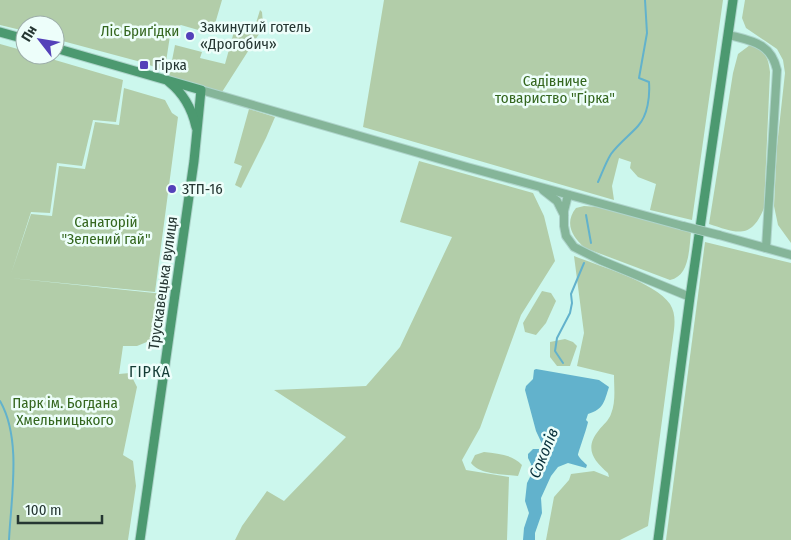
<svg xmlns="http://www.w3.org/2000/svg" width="791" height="540" font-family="'Fira Sans Condensed',sans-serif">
  <rect width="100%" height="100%" fill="#ccf7ed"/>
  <!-- green -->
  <g fill="#b2cda9">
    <polygon points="0,0 222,0 212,34 181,25 171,29 166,62 163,70 141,62 55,39 55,25 25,25 25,31 0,25"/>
    <polygon points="384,0 723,0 692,220 650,210 656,184 638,177 630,168 631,162 619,158 612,186 614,200 363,127"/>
    <polygon points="745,0 791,0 791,243 778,225 774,206 777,146 785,73 783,60 777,49 746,28 742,18"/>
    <polygon points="260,10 262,12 263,24 259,34 222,92 169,76 175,45 202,52 200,58 225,64 235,28 253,33"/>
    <polygon points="0,44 25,51 25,55 38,55 123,80 116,122 93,120 82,166 57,163 50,213 31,212 11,274 31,214 52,216 59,166 85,169 95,122 119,125 124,88 165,100 172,113 178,117 155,292 10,278 164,294 159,337 137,346 123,346 119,374 130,373 137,387 123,455 133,461 136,486 128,540 0,540"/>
    <path d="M750,45c15,6 18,11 20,27l-6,136c-13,32 -27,25 -55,16l24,-151 5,-19z"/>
    <polygon points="249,109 275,117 266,138 241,188 235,185 242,166 234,163"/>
    <polygon points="419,161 533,193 544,216 555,261 521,315 480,428 462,460 466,470 509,477 507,540 235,540 242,526 267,491 284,501 346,437 274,390 366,386 400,347 452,237 400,222"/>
    <path d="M584,206l14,1 93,25c-2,16 -1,44 -21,48l-85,-32c-13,-11 -21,-25 -9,-40z"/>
    <polygon points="705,242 791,263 791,540 666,540"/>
    <path d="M574,256c25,10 81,26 96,48 5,8 5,17 4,26l-26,196 -28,14h-74l8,-43 15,-17 2,-6 23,-3 15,6 -1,-4c-15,-13 -24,-25 -9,-43 4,-5 10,-10 12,-16 5,-12 3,-27 3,-39l-37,-9 7,-33z"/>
    <polygon points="542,291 551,293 556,301 546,323 536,335 525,332 523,323"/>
    <polygon points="565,339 573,342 577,346 570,366 557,366 550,357 550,342"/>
    <path d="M484,452c14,2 28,2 38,13l-4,11c-14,-2 -38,-1 -47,-13l4,-8z"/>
  </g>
  <!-- water -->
  <path fill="#62b2cc" d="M536,369l63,11 10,7c-5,15 -5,22 -21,27l-2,6 2,2c-1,6 -10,31 -10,33 2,4 7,8 9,10l-1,3 -18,-5 -10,4 -7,9 -10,22 1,15 -7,20v7h-12l1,-12 5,-15 -4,-12 2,-18 3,-6 1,-13 -3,-6v-4l5,-5h6l4,-3 -7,-15 -11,-41 1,-4 7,-7 1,-9z"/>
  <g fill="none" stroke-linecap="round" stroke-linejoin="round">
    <!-- stream -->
    <g stroke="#62b2cc" stroke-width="2">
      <path d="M598,182c4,-9 8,-20 13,-28 8,-11 19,-19 27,-28 10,-11 12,-30 11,-44l-10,-4 8,-45 -2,-33"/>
      <polyline points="586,215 591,243"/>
      <polyline points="563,363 555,351 557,338 570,313 572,303 571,294 584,263"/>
      <path d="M0,401c22,38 11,97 9,139"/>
    </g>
    <!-- tertiary casing -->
    <g stroke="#aed4cb" stroke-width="10">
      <g id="tertiary">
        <path d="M729,35c23,6 42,8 48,35l-11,178"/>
        <polyline points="201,90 467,167 683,226"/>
        <polyline points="543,190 557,201 564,215"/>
        <polyline points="568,195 564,211 564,226 566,236 574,247 600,260 690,297"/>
        <polyline points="719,235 791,255"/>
      </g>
    </g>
    <!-- secondary casing -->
    <g stroke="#aed4cb" stroke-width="11">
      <g id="secondary">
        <polyline points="0,32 25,39"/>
        <polyline points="55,48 201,90 194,161 140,540"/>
        <path d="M169,82c15,12 23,27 27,45"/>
        <polyline points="658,540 690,297 733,0"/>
      </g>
    </g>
    <!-- tertiary -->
    <use href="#tertiary" stroke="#85b599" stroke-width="8"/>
    <!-- secondary -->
    <use href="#secondary" stroke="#4c9970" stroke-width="9"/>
    <!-- tertiary-bridge casing -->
    <g stroke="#aed4cb" stroke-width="10" stroke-linecap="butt">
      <polyline id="tertiary-bridge" points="683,226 719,235"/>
    </g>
    <!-- tertiary-bridge -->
    <use href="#tertiary-bridge" stroke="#85b599" stroke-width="8"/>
  </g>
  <!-- markers -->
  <g fill="#5441b9" stroke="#edfefa" stroke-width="2">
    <circle cx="190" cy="36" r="5"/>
    <rect x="139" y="60" width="10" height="10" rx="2.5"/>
    <circle cx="172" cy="189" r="5"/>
  </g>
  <g text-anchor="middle" stroke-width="5" stroke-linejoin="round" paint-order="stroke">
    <!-- poi labels -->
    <g font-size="15" fill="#253632" stroke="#edfefa" text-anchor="start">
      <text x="200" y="32">Закинутий готель<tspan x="200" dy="17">«Дрогобич»</tspan></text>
      <text x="154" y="70">Гірка</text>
      <text x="182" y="194">ЗТП-16</text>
    </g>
    <!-- park labels -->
    <g font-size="15" fill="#34661e" stroke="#edfefa">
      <text x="140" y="36">Ліс Бриґідки</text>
      <text x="555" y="86">Садівниче<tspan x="555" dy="17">товариство "Гірка"</tspan></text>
      <text x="106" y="227">Санаторій<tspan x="106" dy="17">"Зелений гай"</tspan></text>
      <text x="65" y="408">Парк ім. Богдана<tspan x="65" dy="17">Хмельницького</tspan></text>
    </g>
    <!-- street labels -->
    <g font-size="15" fill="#253632" stroke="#edfefa">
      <text transform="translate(163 283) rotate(-82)" y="5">Трускавецька вулиця</text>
    </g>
    <!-- neighbourhood labels -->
    <g font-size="16" letter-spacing="1" fill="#143c35" stroke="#edfefa">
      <text x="150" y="377">ГІРКА</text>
    </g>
    <!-- water labels -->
    <g font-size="16" font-style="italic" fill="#072f3a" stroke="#edfefa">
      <text transform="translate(543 453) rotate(-68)" y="6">Соколів</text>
    </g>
  </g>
  <!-- north arrow -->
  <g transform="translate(40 40) rotate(301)"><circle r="24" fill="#edfefa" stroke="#9daeaa"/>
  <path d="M0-4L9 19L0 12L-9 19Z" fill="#5441b9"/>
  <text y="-8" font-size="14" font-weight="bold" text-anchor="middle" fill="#253632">Пн</text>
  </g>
  <!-- scale -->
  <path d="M18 515v8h84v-8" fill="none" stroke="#253632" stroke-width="2.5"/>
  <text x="25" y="515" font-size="15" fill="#253632" stroke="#edfefa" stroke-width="4" paint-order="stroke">100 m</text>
</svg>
